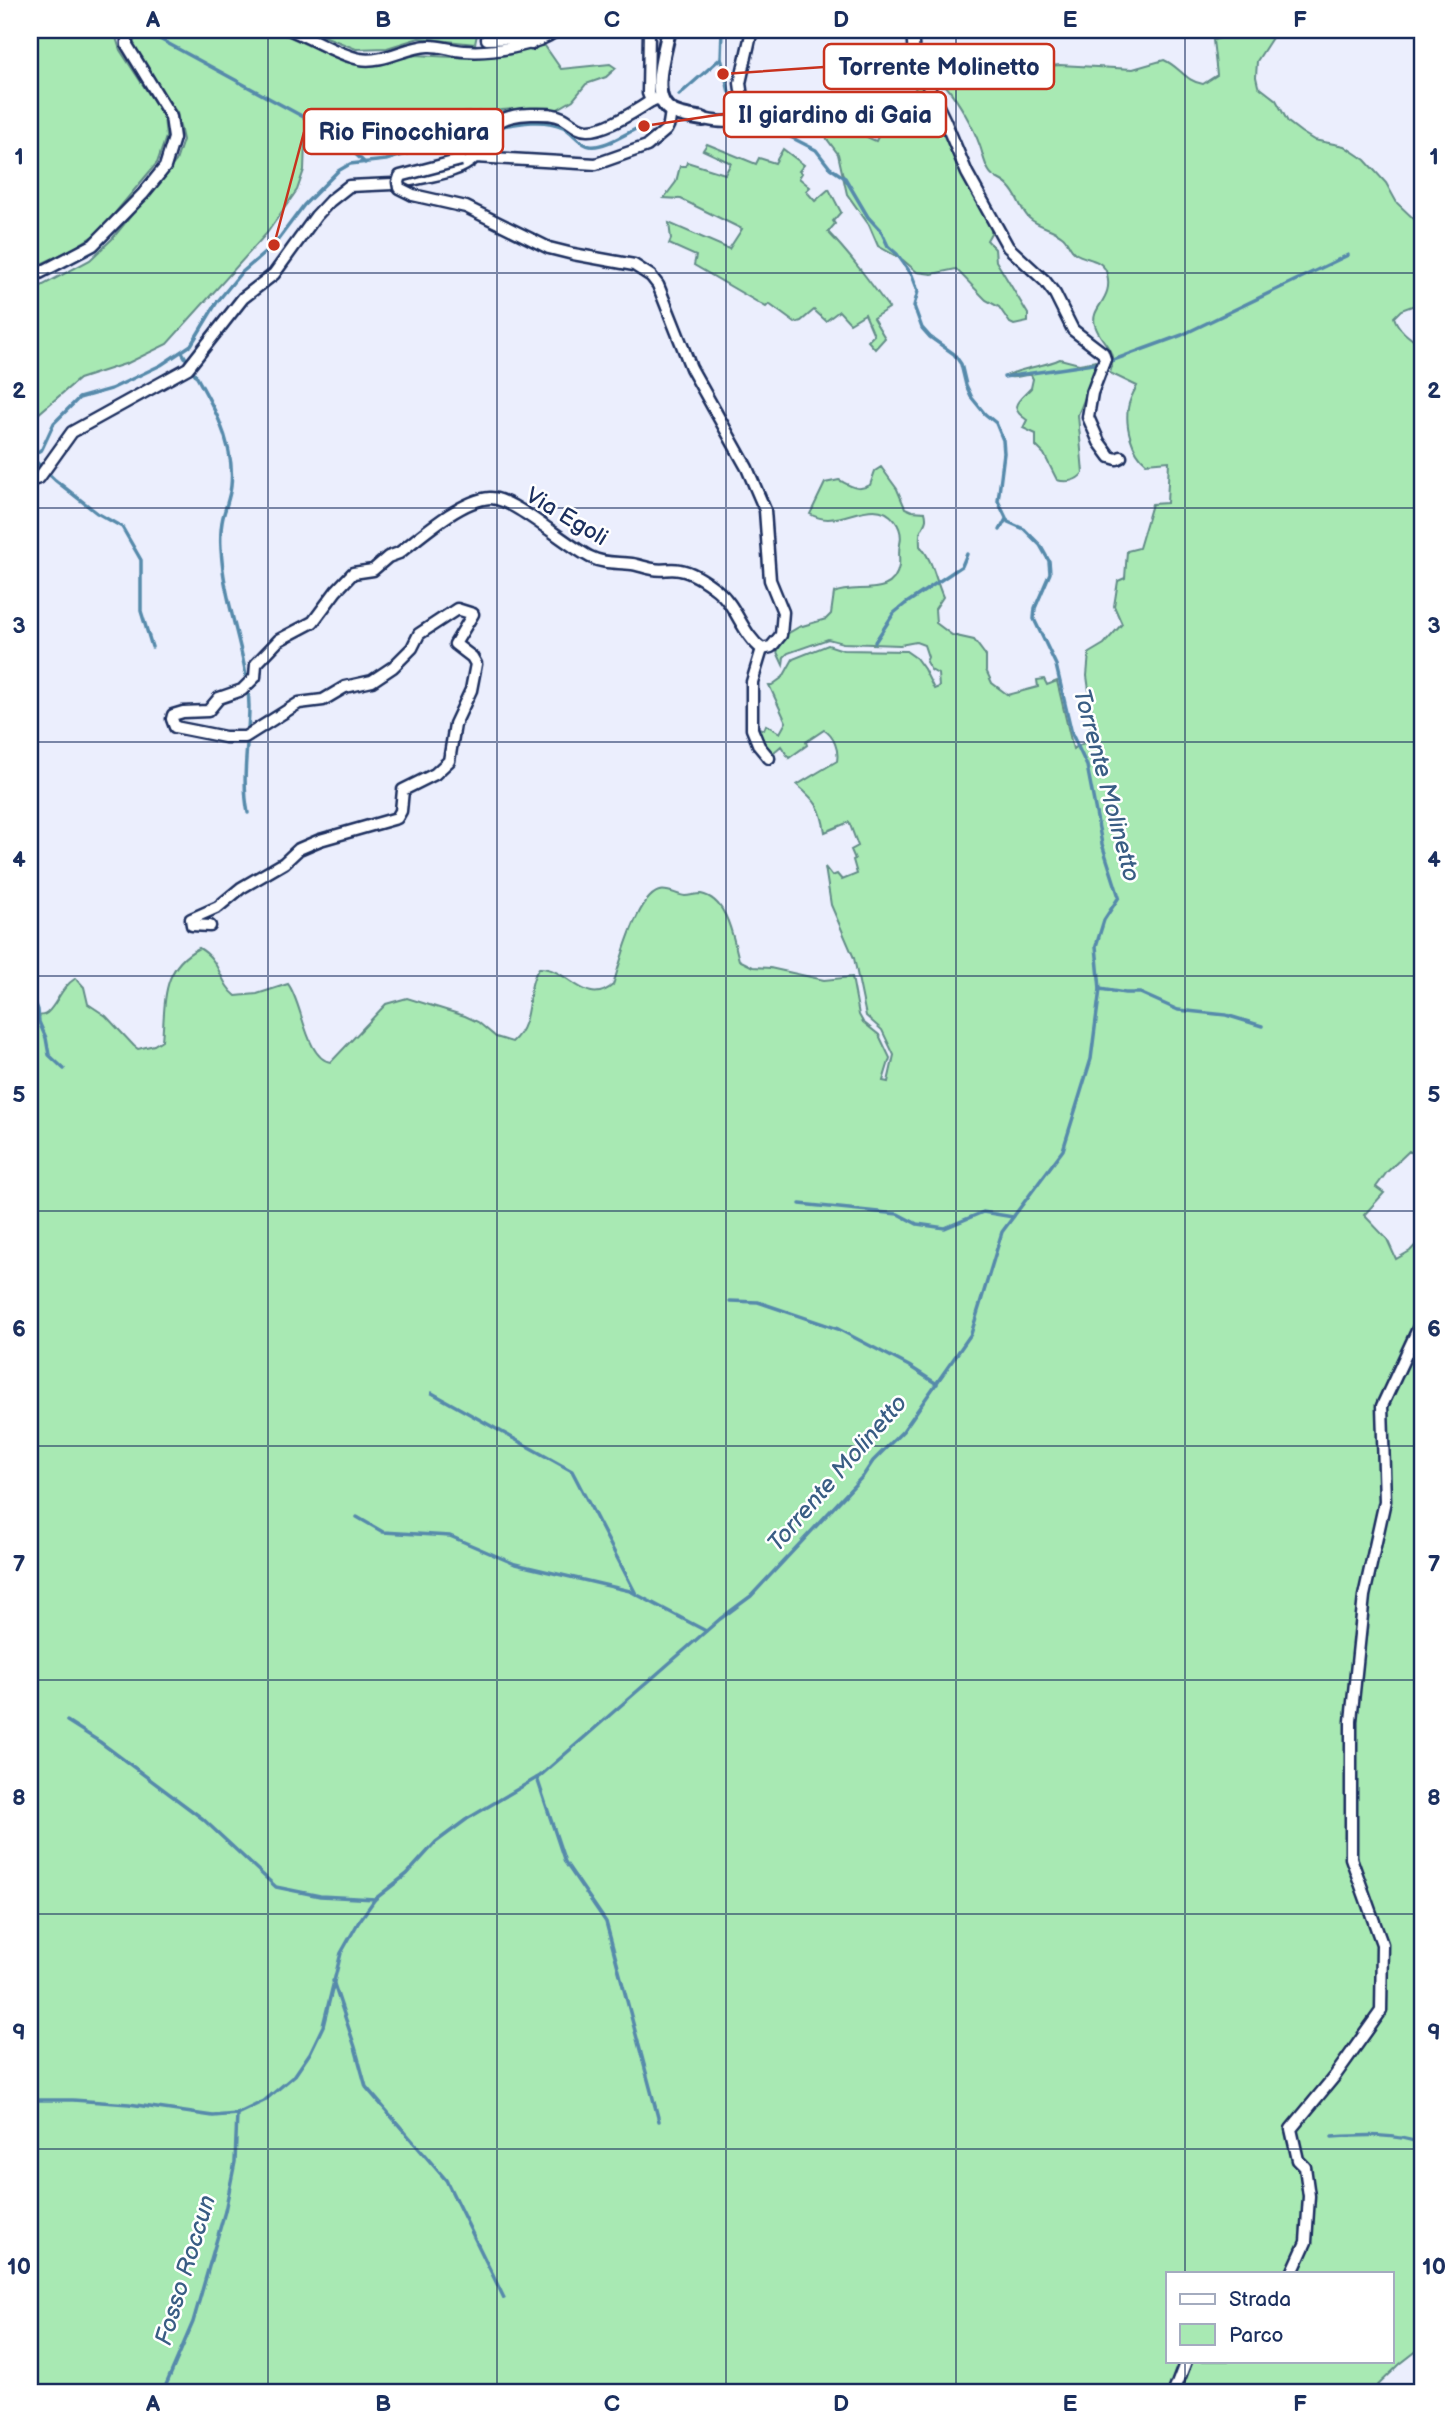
<svg xmlns="http://www.w3.org/2000/svg" width="1453" height="2422" font-family="'Balsamiq Sans',sans-serif">
  <rect width="100%" height="100%" fill="#ebeefd"/>
  <filter id="ink" filterUnits="userSpaceOnUse"><feTurbulence type="fractalNoise" baseFrequency=".0143" numOctaves="2"/><feDisplacementMap in="SourceGraphic" scale="14" xChannelSelector="R" yChannelSelector="G"/><feConvolveMatrix kernelMatrix="1 2 1 2 8 2 1 2 1" color-interpolation-filters="sRGB"/></filter>
  <g filter="url(#ink)">
    <!-- green -->
    <g fill="#a8e9b3" stroke="#628c88" stroke-width="2" fill-rule="evenodd">
      <polygon points="30,30 119,30 115,34 120,50 164,117 166,137 157,163 99,232 71,250 30,269"/>
      <polygon points="138,30 265,30 288,36 345,62 367,65 416,55 471,58 511,54 537,46 545,46 561,69 610,64 616,68 606,77 586,84 573,100 556,110 526,108 450,114 367,137 334,125 314,129 305,142 304,170 297,190 267,233 167,344 128,363 79,379 30,421 30,292 90,260 112,239 176,161 183,140 177,113 131,45 131,37"/>
      <polygon points="309,30 478,30 475,44 419,38 387,48 356,49"/>
      <path d="M1239,30h38l-20,31 -1,16 2,9 18,14 12,22 13,10 13,8 30,6 21,14 21,23 11,20 18,17 8,20v62l-22,8 -7,7c4,13 18,23 29,29v813l-14,-8 -22,21 -11,15 8,6 -20,22 23,24 9,20 14,-8 13,-14v1109l-23,18 -29,28h-1341v-1377c5,1 12,2 17,-2 11,-10 13,-25 29,-35l8,9 4,17 18,12 28,30 4,3 16,-4 8,-5c4,-38 -2,-72 37,-92 22,12 20,35 37,48l21,-2 31,-10c14,17 18,76 43,78l55,-58 21,-6 58,18 13,6 18,15 16,5c23,-20 12,-53 27,-74 29,-1 46,41 74,17 7,-21 23,-87 46,-94 9,-3 17,4 26,5 5,0 10,-2 16,-2 27,5 32,45 38,66l14,7 17,1 54,12 28,-3 7,38 4,7 16,13 11,23 -7,23 5,1 6,-27 -12,-25 -16,-14 -12,-58 -23,-53 -6,-38 7,9 5,-2 5,6 15,-6 -4,-14 2,-1 -4,-9 7,-4 -9,-24 -24,10c-4,-25 -9,-31 -28,-47l40,-24c2,-11 -3,-25 -13,-31l-18,12 1,3 -18,13 -8,-12 -8,7 -10,-8 -9,-19 10,4 2,-5 14,8 6,-11 -17,-37h3l11,-8 10,-18 35,-14 15,5 63,1 10,7 8,11 10,20 5,-2 -1,-13 -7,-4 -5,-8 2,-5 -4,-12 -8,-3 -16,3 -57,-2 -15,-4 -40,14 -4,4 -1,8 -6,-13 10,-18 12,-7 27,-8 5,-5 3,-21c21,-10 59,7 65,-27 1,-8 -1,-14 1,-22 4,-17 -9,-34 -26,-34 -22,0 -42,17 -64,4l15,-31 14,-3c12,6 19,12 31,5l5,-14 6,-4 16,22 8,19 7,3 13,1c3,10 -1,11 -4,19 -2,4 -1,11 -1,15 13,14 15,33 23,51l-8,12 1,14 16,12 22,5 12,16v14l6,13 16,12 30,-8 -1,-7 7,-1 3,6 10,-4 16,68 11,-6 5,-6 3,-26 -5,-35 2,-23 15,-9 18,-20 -8,-18 4,-25 7,-3 2,-27 12,-3 13,-44 15,-1 2,-42 -23,2c-14,-11 -21,-37 -18,-55 1,-7 5,-15 9,-22l-27,-13c9,-24 -10,-30 -15,-48 -6,-18 21,-26 11,-54 -6,-13 -21,-11 -31,-18 -6,-4 -7,-13 -13,-17 -10,-8 -23,-9 -33,-18 -9,-9 -11,-22 -20,-31 -6,-8 -15,-7 -20,-16 -5,-8 -6,-17 -9,-25 -7,-20 -21,-44 -34,-60 -8,-10 -19,-16 -22,-29l4,-8 7,-1 49,3 44,17 32,-3 73,4 31,-9c15,6 22,22 39,24l14,-9 -4,-35 15,-4zM1168,2273h224v88h-224z"/>
      <path d="M917,84l7,2 26,64 41,79v4l-4,7 8,9 1,12 32,53v8l-14,3 -4,-2 -11,-16 -13,-7 -30,-31 -24,5 -15,-2 -14,-12 -25,-14 -9,-21 -22,-31 -9,-40 -11,-15 -2,-10c19,-12 33,6 51,12l9,-19 24,-17z"/>
      <path d="M707,144l49,20 3,-6 16,5 8,-14 21,16 -5,6 3,2 -3,5 11,9 -4,4 9,10 14,-12 12,23 -8,9 2,3 -7,8c23,24 42,50 61,76l-16,10 12,20 -10,11 -7,-8 6,-6 -9,-21 -15,9 -11,-12 -13,10 -12,-11 -13,11 -6,2 -26,-19 -3,3 -72,-42 2,-9 -27,-12 2,-5 -2,-16 60,26 13,-20 -61,-30 -17,-1 12,-16 4,-16h6l1,-4 38,12 6,-11 -28,-13z"/>
      <path d="M1060,359l19,5 18,-3 1,4 -20,50 5,58c-6,8 -17,10 -26,7l-13,-26 -8,-8v-12l-13,-6 4,-8c-21,-14 -7,-20 4,-32l2,-9 -2,-4c-9,-1 -17,5 -25,1 17,-9 37,-9 54,-17z"/>
    </g>
    <g fill="none" stroke-linecap="round" stroke-linejoin="round">
      <!-- stream -->
      <g stroke="#568aab" stroke-width="3.5">
        <polyline points="143,30 333,133 365,163"/>
        <polyline points="722,30 721,58 729,92"/>
        <polyline points="30,34 53,30"/>
        <polyline points="679,95 721,58"/>
        <path d="M498,127c21,-4 46,-9 65,0 9,4 17,18 27,19 14,2 33,-11 46,-17"/>
        <path d="M182,352c23,39 54,86 49,134 -1,10 -5,20 -8,31 -4,17 -2,36 0,53 6,46 25,90 26,136 0,36 -8,72 -1,107"/>
        <polyline points="1108,362 1182,335 1348,255"/>
        <polyline points="1004,377 1100,363"/>
        <polyline points="30,457 42,449 54,423 79,398 111,389 161,365 191,345 217,302 240,274 274,245 304,205 338,171 350,164 386,160 487,129"/>
        <polyline points="31,457 55,480 97,513 122,527 141,560 141,611 152,647"/>
        <polyline points="1000,530 1006,519"/>
        <polyline points="875,642 894,613 905,604 962,566 967,554"/>
        <polyline points="1100,989 1125,993 1140,993 1178,1010 1226,1015 1262,1026"/>
        <polyline points="30,990 38,1010 39,1022 46,1038 49,1055 64,1069"/>
        <polyline points="800,1204 898,1214 917,1224 945,1228 983,1212 1013,1217"/>
        <polyline points="730,1301 758,1302 838,1329 909,1366 937,1384"/>
        <polyline points="432,1393 572,1471 636,1594"/>
        <polyline points="357,1517 383,1532 450,1536 515,1564 630,1591 706,1631"/>
        <polyline points="67,1721 100,1742 203,1819 276,1887 320,1896 375,1899"/>
        <polyline points="537,1778 565,1862 606,1922 659,2121"/>
        <polyline points="333,1981 355,2047 366,2087 446,2180 504,2298"/>
        <polyline points="30,2100 73,2100 129,2104 213,2116 237,2114 264,2101 295,2075 310,2053 323,2026 341,1953 358,1923 375,1899 407,1874 436,1842 467,1819 540,1776 720,1619 751,1596 863,1476 873,1461 903,1431 971,1334 1002,1232 1063,1150 1091,1059 1100,989 1096,946 1104,920 1119,897 1102,844 1087,766 1072,734 1056,665 1034,619 1035,608 1050,573 1049,561 1040,545 1024,529 1008,522 998,501 1004,453 1003,440 996,423 985,414 972,398 966,385 961,364 954,354 930,337 922,328 914,306 918,291 912,275 897,254 888,246 881,231 868,217 845,178 830,168 816,150 767,125"/>
        <path d="M1332,2137c30,-2 63,-4 91,7"/>
        <polyline points="163,2392 193,2322 225,2211 235,2162 237,2114"/>
      </g>
      <!-- minor casing -->
      <g stroke="#1b2f5e" stroke-width="15">
        <g id="minor">
          <path d="M291,30c23,9 45,24 69,29 23,4 46,-12 68,-13 12,-1 25,5 37,5 26,2 72,-5 92,-21"/>
          <polyline points="498,30 488,33 487,39 527,38 531,44"/>
          <polyline points="649,30 648,93 651,101 656,99"/>
          <polyline points="912,30 914,57 945,121 967,173 1008,247 1045,281 1055,294 1073,330 1103,353 1105,359 1092,393 1088,417 1099,442 1110,457 1117,459 1121,457"/>
          <path d="M703,119c16,3 30,7 41,-8l-4,-28 12,-53"/>
          <path d="M471,158l4,-1c17,-30 19,-42 56,-43 11,0 21,-1 32,4 8,4 14,12 24,12 17,1 49,-19 64,-29"/>
          <path d="M403,182c22,-6 56,-8 72,-25l121,7 51,-18 19,-16 3,-6 2,-13"/>
          <polyline points="30,278 93,245 143,194 165,167 174,138 171,117 127,45 127,30"/>
          <polyline points="30,481 39,478 72,432 188,368 243,298 274,274 316,216 330,201 349,186 393,184"/>
          <polyline points="762,649 752,682 752,729 759,746 769,758"/>
          <path d="M210,926l-18,-1 -1,-6 27,-12 23,-19 43,-25 15,-14 21,-9 77,-22 4,-7 2,-21 32,-16 14,-13 6,-37 16,-34 5,-26 -4,-7 -17,-13 18,-30 -16,-5 -38,25 -7,14 -19,19 -21,14 -27,6 -22,13 -24,3 -54,34h-20l-50,-10 -3,-8 1,-4 10,-3 25,-1 11,-13 23,-8 13,-13 1,-13 23,-24 34,-18 23,-31 17,-18 20,-3 15,-13 11,-4c22,-17 62,-53 91,-55 22,-1 76,47 100,59 14,7 27,5 42,7 7,1 14,4 21,5 9,2 18,-1 27,1 12,2 27,12 37,20 20,16 25,44 45,59l9,-2 10,-12 2,-23 -13,-32 -5,-70 -18,-42 -56,-100 -33,-83 -7,-9 -17,-11 -61,-11 -24,-6 -83,-41 -53,-12"/>
          <polyline points="1292,2273 1306,2242 1309,2196 1305,2167 1298,2160 1291,2129 1334,2077 1381,2011 1382,1944 1351,1858 1351,1721 1364,1596 1385,1501 1382,1406 1423,1318"/>
          <polyline points="1174,2392 1186,2361"/>
        </g>
      </g>
      <!-- tertiary casing -->
      <g stroke="#1b2f5e" stroke-width="18">
        <path id="tertiary" d="M669,30c-4,21 -20,66 1,80 9,6 23,7 33,9"/>
      </g>
      <!-- minor -->
      <use href="#minor" stroke="#fff" stroke-width="10"/>
      <!-- tertiary -->
      <use href="#tertiary" stroke="#fff" stroke-width="12"/>
      <!-- minor-bridge casing -->
      <g stroke="#1b2f5e" stroke-width="15" stroke-linecap="butt">
        <polyline id="minor-bridge" points="413,195 399,188 398,182 400,176 461,160"/>
      </g>
      <!-- minor-bridge -->
      <use href="#minor-bridge" stroke="#fff" stroke-width="10"/>
    </g>
  </g>
  <!-- grid -->
  <path fill="none" stroke="#1b2f5e" stroke-width="2" stroke-opacity="0.55" d="M268,30v2362M497,30v2362M726,30v2362M956,30v2362M1185,30v2243M30,273h1393M30,508h1393M30,742h1393M30,976h1393M30,1211h1393M30,1446h1393M30,1680h1393M30,1914h1393M30,2149h1393M1185,2361v31"/>
  <g text-anchor="middle" stroke-width="5" stroke-linejoin="round" paint-order="stroke">
    <!-- street labels -->
    <g font-size="23" fill="#1b2f5e" stroke="#fff">
      <text transform="translate(567 516) rotate(31)" y="8">Via Egoli</text>
    </g>
    <!-- water labels -->
    <g font-size="24" font-style="italic" fill="#395d84" stroke="#fff">
      <text transform="translate(1107 785) rotate(75)" y="8">Torrente Molinetto</text>
      <text transform="translate(837 1473) rotate(-49)" y="8">Torrente Molinetto</text>
      <text transform="translate(185 2270) rotate(-73)" y="8">Fosso Roccun</text>
    </g>
  </g>
  <!-- callouts -->
  <path fill="none" stroke="#c8321e" stroke-width="2.5" d="M723 74L824 67M644 126L724 114M274 245L304 132"/>
  <g fill="#c8321e" stroke="#fff" stroke-width="2.5">
    <circle cx="723" cy="74" r="7"/>
    <circle cx="644" cy="126" r="7"/>
    <circle cx="274" cy="245" r="7"/>
  </g>
  <g fill="#fff" stroke="#c8321e" stroke-width="2.5">
    <rect x="824" y="44" width="230" height="45" rx="7"/>
    <rect x="724" y="92" width="222" height="45" rx="7"/>
    <rect x="304" y="109" width="199" height="45" rx="7"/>
  </g>
  <g font-size="24" text-anchor="middle" font-weight="bold" fill="#1b2f5e">
    <text x="939" y="75">Torrente Molinetto</text>
    <text x="835" y="123">Il giardino di Gaia</text>
    <text x="404" y="140">Rio Finocchiara</text>
  </g>
  <!-- margin -->
  <rect width="1453" height="2422" fill="none" stroke="#fff" stroke-width="77"/>
  <!-- legend -->
  <rect x="1166" y="2272" width="228" height="91" fill="#ffffff" stroke="#a4acbf" stroke-width="2"/>
  <rect x="1180" y="2294" width="35" height="10" fill="#ffffff" stroke="#a4acbf" stroke-width="2"/>
  <text x="1229" y="2306" font-size="21" fill="#1b2f5e">Strada</text>
  <rect x="1180" y="2324" width="35" height="21" fill="#a8e9b3" stroke="#a4acbf" stroke-width="2"/>
  <text x="1229" y="2342" font-size="21" fill="#1b2f5e">Parco</text>
  <rect x="38" y="38" width="1376" height="2346" fill="none" stroke="#1b2f5e" stroke-width="2.5"/>
  <g font-size="23" text-anchor="middle" font-weight="bold" fill="#1b2f5e">
    <text x="153" y="27">A</text>
    <text x="383" y="27">B</text>
    <text x="612" y="27">C</text>
    <text x="841" y="27">D</text>
    <text x="1070" y="27">E</text>
    <text x="1300" y="27">F</text>
    <text x="19" y="164">1</text>
    <text x="1434" y="164">1</text>
    <text x="19" y="398">2</text>
    <text x="1434" y="398">2</text>
    <text x="19" y="633">3</text>
    <text x="1434" y="633">3</text>
    <text x="19" y="867">4</text>
    <text x="1434" y="867">4</text>
    <text x="19" y="1102">5</text>
    <text x="1434" y="1102">5</text>
    <text x="19" y="1336">6</text>
    <text x="1434" y="1336">6</text>
    <text x="19" y="1571">7</text>
    <text x="1434" y="1571">7</text>
    <text x="19" y="1805">8</text>
    <text x="1434" y="1805">8</text>
    <text x="19" y="2040">9</text>
    <text x="1434" y="2040">9</text>
    <text x="19" y="2274">10</text>
    <text x="1434" y="2274">10</text>
    <text x="153" y="2411">A</text>
    <text x="383" y="2411">B</text>
    <text x="612" y="2411">C</text>
    <text x="841" y="2411">D</text>
    <text x="1070" y="2411">E</text>
    <text x="1300" y="2411">F</text>
  </g>
</svg>
